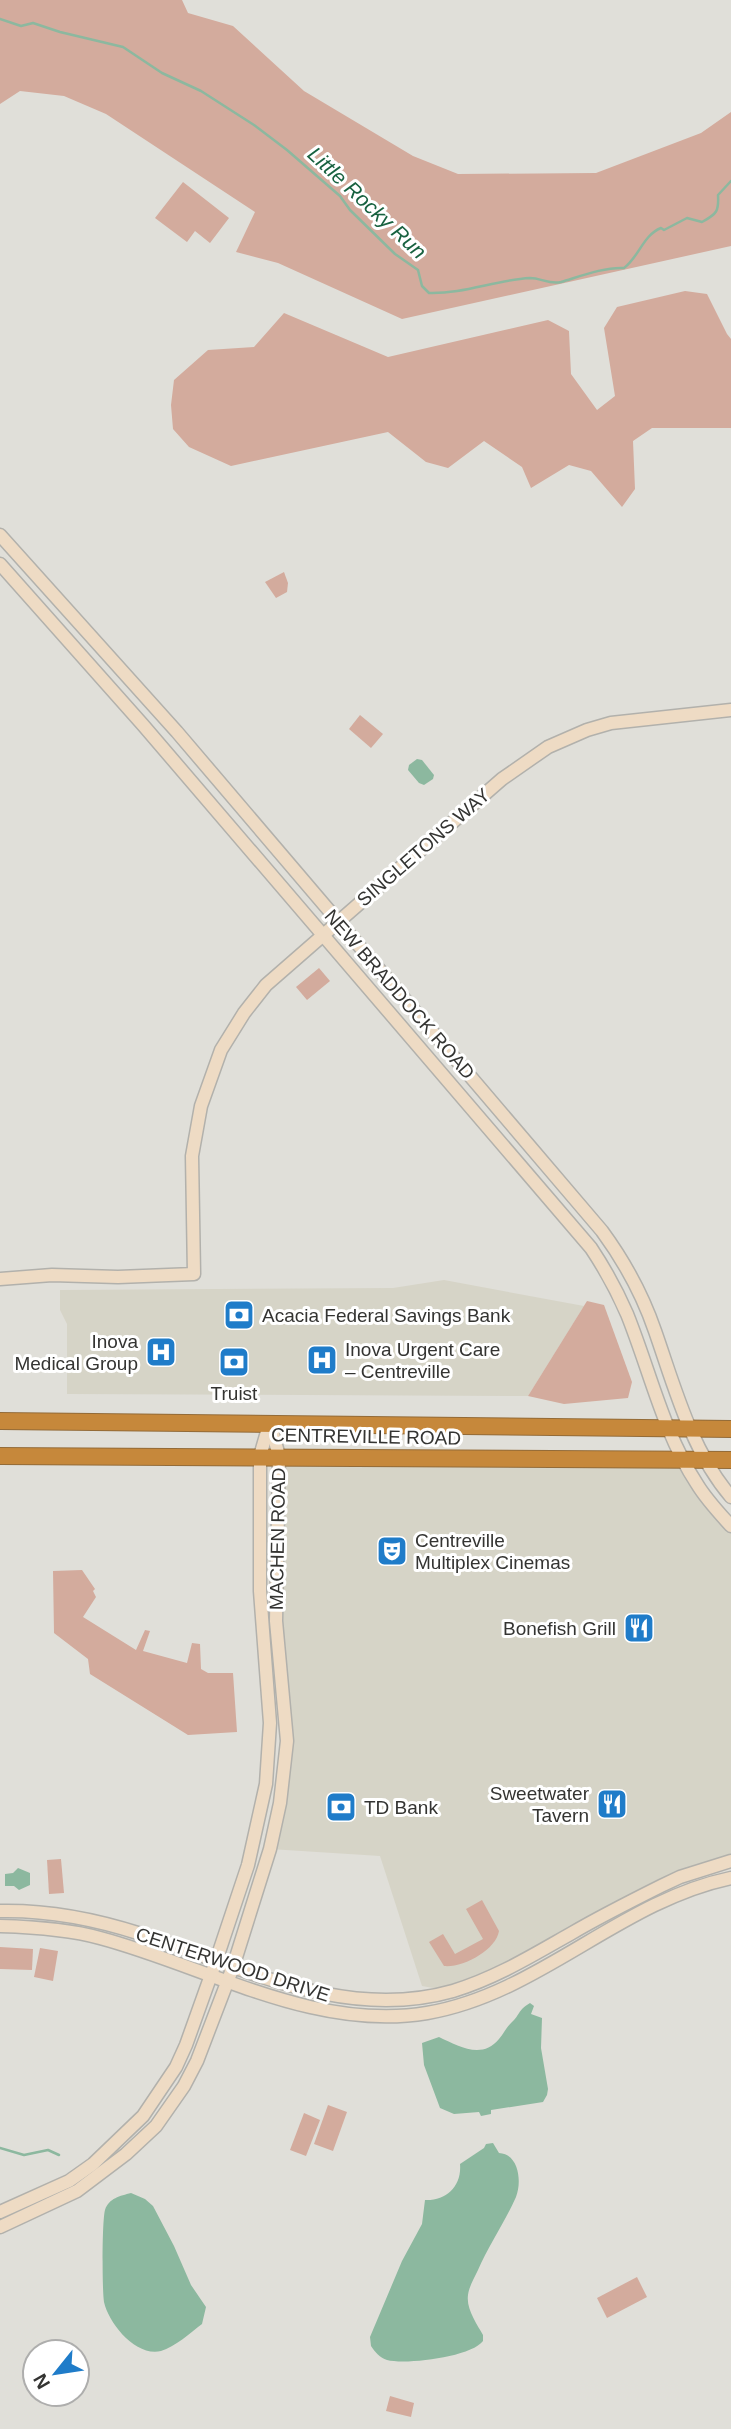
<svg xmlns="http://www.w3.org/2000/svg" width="731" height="2429" font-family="Arial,sans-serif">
  <rect width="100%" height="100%" fill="#e0dfd9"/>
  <!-- built -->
  <g fill="#d6d4c7">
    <polygon points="444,1280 584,1306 528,1396 67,1394 67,1324 60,1310 60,1290 393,1288"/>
    <polygon points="279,1456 684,1459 731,1523 731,1861 684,1876 450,1991 422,1986 380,1856 270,1849 285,1739"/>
  </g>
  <!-- green -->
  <g fill="#d3ab9d">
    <polygon points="0,0 182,0 188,13 233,26 304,91 413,156 458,174 596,173 701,133 731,112 731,246 402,319 278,263 236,252 255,212 106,114 64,96 20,91 0,104 0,115"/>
    <polygon points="183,182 229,218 210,243 195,231 187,242 155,218"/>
    <polygon points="685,291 707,294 727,334 731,339 731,428 652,428 633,441 635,489 622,507 591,471 569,465 531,488 522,467 484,441 448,468 426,462 388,432 231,466 189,447 173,429 171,405 174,380 208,350 254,347 284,313 388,357 548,320 569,331 571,374 597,410 615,396 604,328 617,307"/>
    <polygon points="284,572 288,583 287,592 276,598 265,582"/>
    <polygon points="360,715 383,734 371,748 349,729"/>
    <polygon points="319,968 330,981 307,1000 296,987"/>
    <polygon points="587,1301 604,1305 632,1382 628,1398 564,1404 528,1396"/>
    <polygon points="82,1570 95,1589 93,1591 96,1597 83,1617 136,1650 145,1630 150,1631 143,1651 187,1663 192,1643 200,1644 201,1669 208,1673 233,1673 237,1732 188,1735 90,1674 88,1659 54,1633 53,1571"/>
    <polygon points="61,1859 64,1893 49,1894 47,1860"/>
    <path d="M482,1900l17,31c-3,19 -36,37 -55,35l-15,-24 14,-8 12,20 28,-15 -17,-30z"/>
    <polygon points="0,1947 33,1949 32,1970 0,1969"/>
    <polygon points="40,1948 58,1951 53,1981 34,1977"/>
    <polygon points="328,2105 347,2112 333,2151 314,2144"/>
    <polygon points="304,2113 320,2120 306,2156 290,2150"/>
    <polygon points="637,2277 647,2297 607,2318 597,2298"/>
    <polygon points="390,2396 414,2403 411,2417 386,2411"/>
  </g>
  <!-- water -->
  <g fill="#8cb89f">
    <polygon points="417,759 422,760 434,775 433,779 424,785 419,783 408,770 409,765"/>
    <polygon points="18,1868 30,1873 30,1885 19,1890 14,1886 5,1886 5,1874 13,1873"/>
    <path d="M530,2003l4,3 -3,8 11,4 -1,30 7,41 -1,6 -4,7 -52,8v4l-10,2 -2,-4 -25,2 -14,-6 -16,-43 -2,-22 17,-6c19,9 43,23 60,2 5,-6 7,-11 13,-17 8,-7 5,-11 18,-19z"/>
    <path d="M493,2143l6,10c20,1 23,29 17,44 -11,25 -27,48 -38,73 -4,8 -9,17 -10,25 -2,14 9,29 15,40v6c-12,16 -77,24 -96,19 -7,-2 -12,-8 -16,-14l-1,-9 32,-76 20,-37 3,-24c21,1 37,-14 35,-36l24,-16 2,-4z"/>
    <path d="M131,2193l14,6 8,7 21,40 17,39 15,22 -4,17c-12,9 -27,23 -41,27 -25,6 -52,-27 -57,-49 -2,-13 -2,-81 1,-92 4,-12 15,-14 26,-17z"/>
  </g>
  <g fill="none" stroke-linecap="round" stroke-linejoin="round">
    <!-- stream -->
    <g stroke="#8cb89f" stroke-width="2.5">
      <path d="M0,19l21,7 12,-3 27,9 63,15 39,26 39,18 53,34 33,25 53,46 10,14 45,44 23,16 4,16 7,7c34,1 67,-13 101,-15 11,0 20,7 31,4 20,-6 43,-15 63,-14 15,-11 19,-33 37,-40l3,2 23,-12 15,4c15,-8 17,-11 16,-27l13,-14"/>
      <polyline points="0,2148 24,2155 48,2150 59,2155"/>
    </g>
    <!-- secondary casing -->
    <g stroke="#b2b1ac" stroke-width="15">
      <g id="secondary">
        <path d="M0,535l177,197 425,499c22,30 41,65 53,100 20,57 36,119 76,166"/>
        <path d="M0,564l143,161 448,523c14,21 26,43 36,66 23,57 36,118 70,170 9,15 22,29 34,42"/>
        <polyline points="0,1279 52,1275 118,1277 194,1274 192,1156 201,1106 221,1050 244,1013 266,985 502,779 548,747 587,730 611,723 731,710"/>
        <path d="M0,1911c48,-1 95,8 141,23 101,33 203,88 312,57 43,-13 80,-36 119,-58 29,-17 59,-32 89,-47l19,-9 51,-16"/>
        <path d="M0,1926c33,1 68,3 100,12 106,28 214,94 327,75 112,-19 193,-112 304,-135"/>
        <polyline points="0,2212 69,2181 93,2164 143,2116 176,2067 186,2045 216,1961 248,1865 266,1784 270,1723 260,1591 260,1456 269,1425"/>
        <polyline points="0,2227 77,2191 126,2154 156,2126 184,2086 197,2061 233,1967 270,1849 280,1803 287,1741 276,1621 279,1456 270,1423"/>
      </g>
    </g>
    <!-- highway casing -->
    <g stroke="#936b38" stroke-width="18">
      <g id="highway">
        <polyline points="0,1421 731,1429"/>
        <polyline points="0,1456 731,1460"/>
      </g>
    </g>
    <!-- secondary -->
    <use href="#secondary" stroke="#eedbc4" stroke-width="12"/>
    <!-- highway -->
    <use href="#highway" stroke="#c6883b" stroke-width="16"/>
  </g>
  <!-- icons -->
  <defs>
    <g id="bank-square" transform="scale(1.575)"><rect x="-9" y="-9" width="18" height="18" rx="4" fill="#1f7cc9" stroke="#fff"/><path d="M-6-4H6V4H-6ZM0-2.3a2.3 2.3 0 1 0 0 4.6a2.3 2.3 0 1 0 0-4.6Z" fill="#fff"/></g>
    <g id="hospital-square" transform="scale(1.575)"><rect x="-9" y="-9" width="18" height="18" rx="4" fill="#1f7cc9" stroke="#fff"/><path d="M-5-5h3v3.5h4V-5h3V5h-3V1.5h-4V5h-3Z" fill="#fff"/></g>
    <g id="theatre-square" transform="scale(1.575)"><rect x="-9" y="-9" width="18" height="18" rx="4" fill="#1f7cc9" stroke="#fff"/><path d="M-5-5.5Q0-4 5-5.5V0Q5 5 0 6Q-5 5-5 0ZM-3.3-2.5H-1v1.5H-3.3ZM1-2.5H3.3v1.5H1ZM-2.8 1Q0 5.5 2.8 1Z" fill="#fff"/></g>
    <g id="restaurant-square" transform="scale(1.575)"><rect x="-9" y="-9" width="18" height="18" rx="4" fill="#1f7cc9" stroke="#fff"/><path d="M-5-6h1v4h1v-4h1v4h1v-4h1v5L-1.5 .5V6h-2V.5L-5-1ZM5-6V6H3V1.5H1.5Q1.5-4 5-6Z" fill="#fff"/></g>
  </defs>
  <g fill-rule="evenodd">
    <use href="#bank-square" x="239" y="1315"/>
    <use href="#hospital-square" x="161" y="1352"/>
    <use href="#hospital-square" x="322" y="1360"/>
    <use href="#bank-square" x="234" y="1362"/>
    <use href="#theatre-square" x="392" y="1551"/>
    <use href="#restaurant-square" x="639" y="1628"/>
    <use href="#restaurant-square" x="612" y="1804"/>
    <use href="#bank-square" x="341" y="1807"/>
  </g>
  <g text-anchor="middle" stroke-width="6" stroke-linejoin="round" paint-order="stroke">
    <!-- street labels -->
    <g font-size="19" fill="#343432" stroke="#fff">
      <text transform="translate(423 847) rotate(-41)" y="7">SINGLETONS WAY</text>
      <text transform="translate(400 994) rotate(49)" y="7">NEW BRADDOCK ROAD</text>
      <text transform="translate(366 1436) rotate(1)" y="7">CENTREVILLE ROAD</text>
      <text transform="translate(277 1539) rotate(-89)" y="7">MACHEN ROAD</text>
      <text transform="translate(233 1964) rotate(18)" y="7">CENTERWOOD DRIVE</text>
    </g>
    <!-- poi labels -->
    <g font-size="19" fill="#343432" stroke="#fff" text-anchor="start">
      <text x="262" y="1322">Acacia Federal Savings Bank</text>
      <text x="138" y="1348" text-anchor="end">Inova<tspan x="138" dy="22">Medical Group</tspan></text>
      <text x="345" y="1356">Inova Urgent Care<tspan x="345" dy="22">– Centreville</tspan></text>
      <text x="234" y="1400" text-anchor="middle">Truist</text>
      <text x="415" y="1547">Centreville<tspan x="415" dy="22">Multiplex Cinemas</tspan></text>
      <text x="616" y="1635" text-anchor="end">Bonefish Grill</text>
      <text x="589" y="1800" text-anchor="end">Sweetwater<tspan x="589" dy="22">Tavern</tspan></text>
      <text x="364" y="1814">TD Bank</text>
    </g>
    <!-- water labels -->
    <g font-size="21" font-style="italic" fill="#186240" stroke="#fff">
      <text transform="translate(367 203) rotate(43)" y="7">Little Rocky Run</text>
    </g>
  </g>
  <!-- north arrow -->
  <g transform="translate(56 2373) rotate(240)"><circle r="33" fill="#ffffff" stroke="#aeaead" stroke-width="2"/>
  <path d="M0-5L12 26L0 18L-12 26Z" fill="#1f7cc9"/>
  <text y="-10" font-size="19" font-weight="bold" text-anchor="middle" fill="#343432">N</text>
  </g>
</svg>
